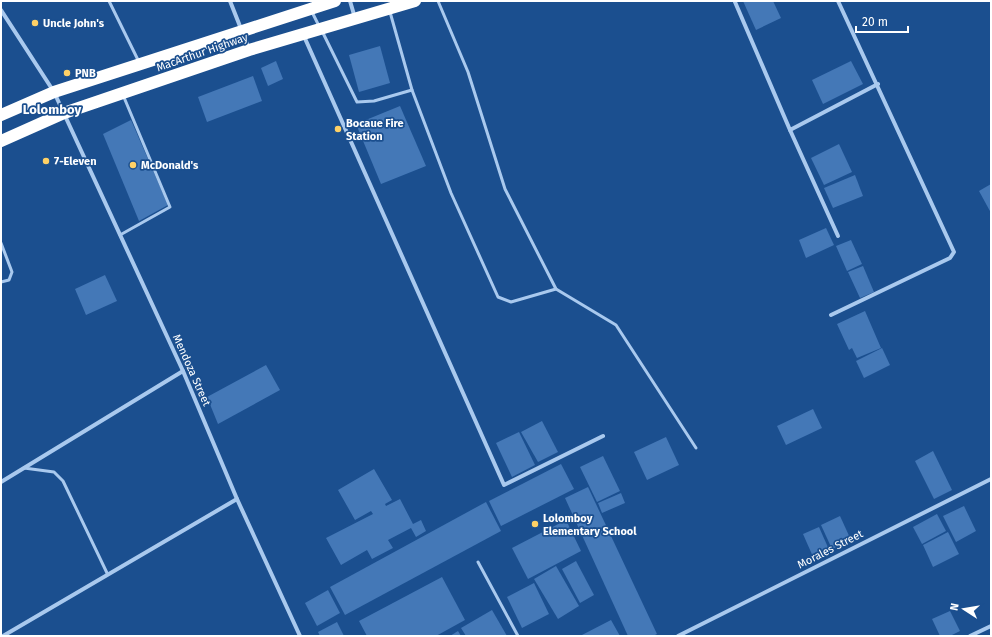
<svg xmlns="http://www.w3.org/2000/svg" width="992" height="637" font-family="'Fira Sans',sans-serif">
  <rect width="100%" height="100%" fill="#1b4f8f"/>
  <!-- building -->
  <g fill="#4478b7">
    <polygon points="743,1 773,1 781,18 756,30"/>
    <polygon points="380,46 390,83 359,92 349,55"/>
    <polygon points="276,61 283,79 268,86 261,68"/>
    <polygon points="851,61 863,84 823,104 812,80"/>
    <polygon points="253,76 262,101 207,122 198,97"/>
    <polygon points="400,106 426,166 381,184 356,124"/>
    <polygon points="131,120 168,205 139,221 103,134"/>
    <polygon points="839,144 852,172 824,185 811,158"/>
    <polygon points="855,175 863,196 833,208 824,188"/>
    <polygon points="991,184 991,213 979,191"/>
    <polygon points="826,228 834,245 806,258 799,240"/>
    <polygon points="851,240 862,264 847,271 836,246"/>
    <polygon points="863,266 874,292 860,298 848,272"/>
    <polygon points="105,275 117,301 86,315 75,289"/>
    <polygon points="865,311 881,348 857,358 852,348 849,350 837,324"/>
    <polygon points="882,348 890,365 864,378 856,361"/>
    <polygon points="266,365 280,390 218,424 207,397"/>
    <polygon points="813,409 822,428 786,445 777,426"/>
    <polygon points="542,421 558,452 538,462 521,432"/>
    <polygon points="519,432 535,465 512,477 496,443"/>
    <polygon points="666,437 679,465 647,480 634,452"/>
    <polygon points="933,451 952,490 934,499 915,461"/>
    <polygon points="603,456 620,491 597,502 580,467"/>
    <polygon points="561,464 574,489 501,526 489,501"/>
    <polygon points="374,469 392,500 385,504 386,506 400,499 413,524 421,520 426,531 416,537 411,528 388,540 393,548 372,559 367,550 341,565 326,538 373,514 371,511 355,520 338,490"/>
    <polygon points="588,487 657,634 653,636 628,636 565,498"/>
    <polygon points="621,493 625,503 602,513 598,503"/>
    <polygon points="486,502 501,531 345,615 330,587"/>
    <polygon points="964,506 976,531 956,542 943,516"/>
    <polygon points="937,514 946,531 922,544 913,527"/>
    <polygon points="840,516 851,540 832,549 821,525"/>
    <polygon points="566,520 581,551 528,579 512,548"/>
    <polygon points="819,527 830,552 814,559 803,534"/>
    <polygon points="948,532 959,554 933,567 923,545"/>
    <polygon points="576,561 594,595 580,603 562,569"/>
    <polygon points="556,566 579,606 558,619 534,579"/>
    <polygon points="442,577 465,620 436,636 367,636 359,621"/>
    <polygon points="534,583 549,614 522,628 507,597"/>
    <polygon points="328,590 340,613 317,626 305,603"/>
    <polygon points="492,610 507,636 466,636 461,628"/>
    <polygon points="950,611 960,631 950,636 940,636 932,619"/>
    <polygon points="611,620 620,636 580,636"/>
    <polygon points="337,622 344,636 320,636 318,632"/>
    <polygon points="458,631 461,636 450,636"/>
  </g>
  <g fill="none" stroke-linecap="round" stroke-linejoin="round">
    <!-- lane -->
    <g stroke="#a9c9ee" stroke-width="3">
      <polyline points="109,1 139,62"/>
      <polyline points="438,1 468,72 505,189 556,289 616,325 696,448"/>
      <polyline points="312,12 319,26"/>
      <polyline points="322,31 357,102 374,101 412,90 390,12"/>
      <polyline points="412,90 451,193 498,297 511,302 556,289"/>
      <polyline points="120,235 170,207 123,95"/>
      <polyline points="1,243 12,272 9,280 1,282"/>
      <polyline points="24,468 54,472 63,481 107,573"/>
      <polyline points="478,562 518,636"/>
    </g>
    <!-- street -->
    <g stroke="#a9c9ee" stroke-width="4">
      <polyline points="230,1 249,49"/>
      <polyline points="350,1 355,18"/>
      <polyline points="735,2 790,130 878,84"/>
      <polyline points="1,10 54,92 183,371 237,499 300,636"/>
      <polyline points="303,34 504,485 603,436"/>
      <polyline points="790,130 838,236"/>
      <polyline points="831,315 950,258 954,252 838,1"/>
      <polyline points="1,482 183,371"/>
      <polyline points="3,636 237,499"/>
      <polyline points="678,636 991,479"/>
      <polyline points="970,636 991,626"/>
    </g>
    <!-- highway -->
    <g stroke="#fff" stroke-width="12">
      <polyline points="1,115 54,92 335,1"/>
      <polyline points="1,141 64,113 249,50 415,1"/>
    </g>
  </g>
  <!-- markers -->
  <g fill="#ffd166" stroke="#1b4f8f" stroke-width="1.5">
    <circle cx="35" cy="23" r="4"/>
    <circle cx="67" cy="73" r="4"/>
    <circle cx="338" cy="129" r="4"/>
    <circle cx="46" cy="161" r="4"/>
    <circle cx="133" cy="165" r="4"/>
    <circle cx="535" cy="524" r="4"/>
  </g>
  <g text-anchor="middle" stroke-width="3.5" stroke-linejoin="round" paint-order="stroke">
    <!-- poi labels -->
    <g font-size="11" font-weight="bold" fill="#fff" stroke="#1b4f8f" text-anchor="start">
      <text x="43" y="27">Uncle John's</text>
      <text x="75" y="77">PNB</text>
      <text x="346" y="127">Bocaue Fire<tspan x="346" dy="13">Station</tspan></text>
      <text x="54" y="165">7-Eleven</text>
      <text x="141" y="169">McDonald's</text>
      <text x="543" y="522">Lolomboy<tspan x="543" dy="13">Elementary School</tspan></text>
    </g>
    <!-- street labels -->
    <g font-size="11" fill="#fff" stroke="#1b4f8f">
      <text transform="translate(202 52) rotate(-19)" y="4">MacArthur Highway</text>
      <text transform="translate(192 370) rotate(66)" y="4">Mendoza Street</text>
      <text transform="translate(830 549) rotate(-27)" y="4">Morales Street</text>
    </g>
    <!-- quarter labels -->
    <g font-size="13" font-weight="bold" fill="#fff" stroke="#1b4f8f">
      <text x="52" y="114">Lolomboy</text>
    </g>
  </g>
  <!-- border -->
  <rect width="992" height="637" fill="none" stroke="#ffffff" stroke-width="4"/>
  <!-- north arrow -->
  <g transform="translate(964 609) rotate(282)" stroke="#1b4f8f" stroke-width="3" paint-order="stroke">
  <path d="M0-3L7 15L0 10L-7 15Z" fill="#ffffff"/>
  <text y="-6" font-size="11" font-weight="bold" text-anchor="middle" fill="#ffffff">N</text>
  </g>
  <!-- scale -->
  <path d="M856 26v6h52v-6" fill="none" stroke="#ffffff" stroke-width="2"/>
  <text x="862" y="26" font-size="12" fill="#ffffff" stroke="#1b4f8f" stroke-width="3" paint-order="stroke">20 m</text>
</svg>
